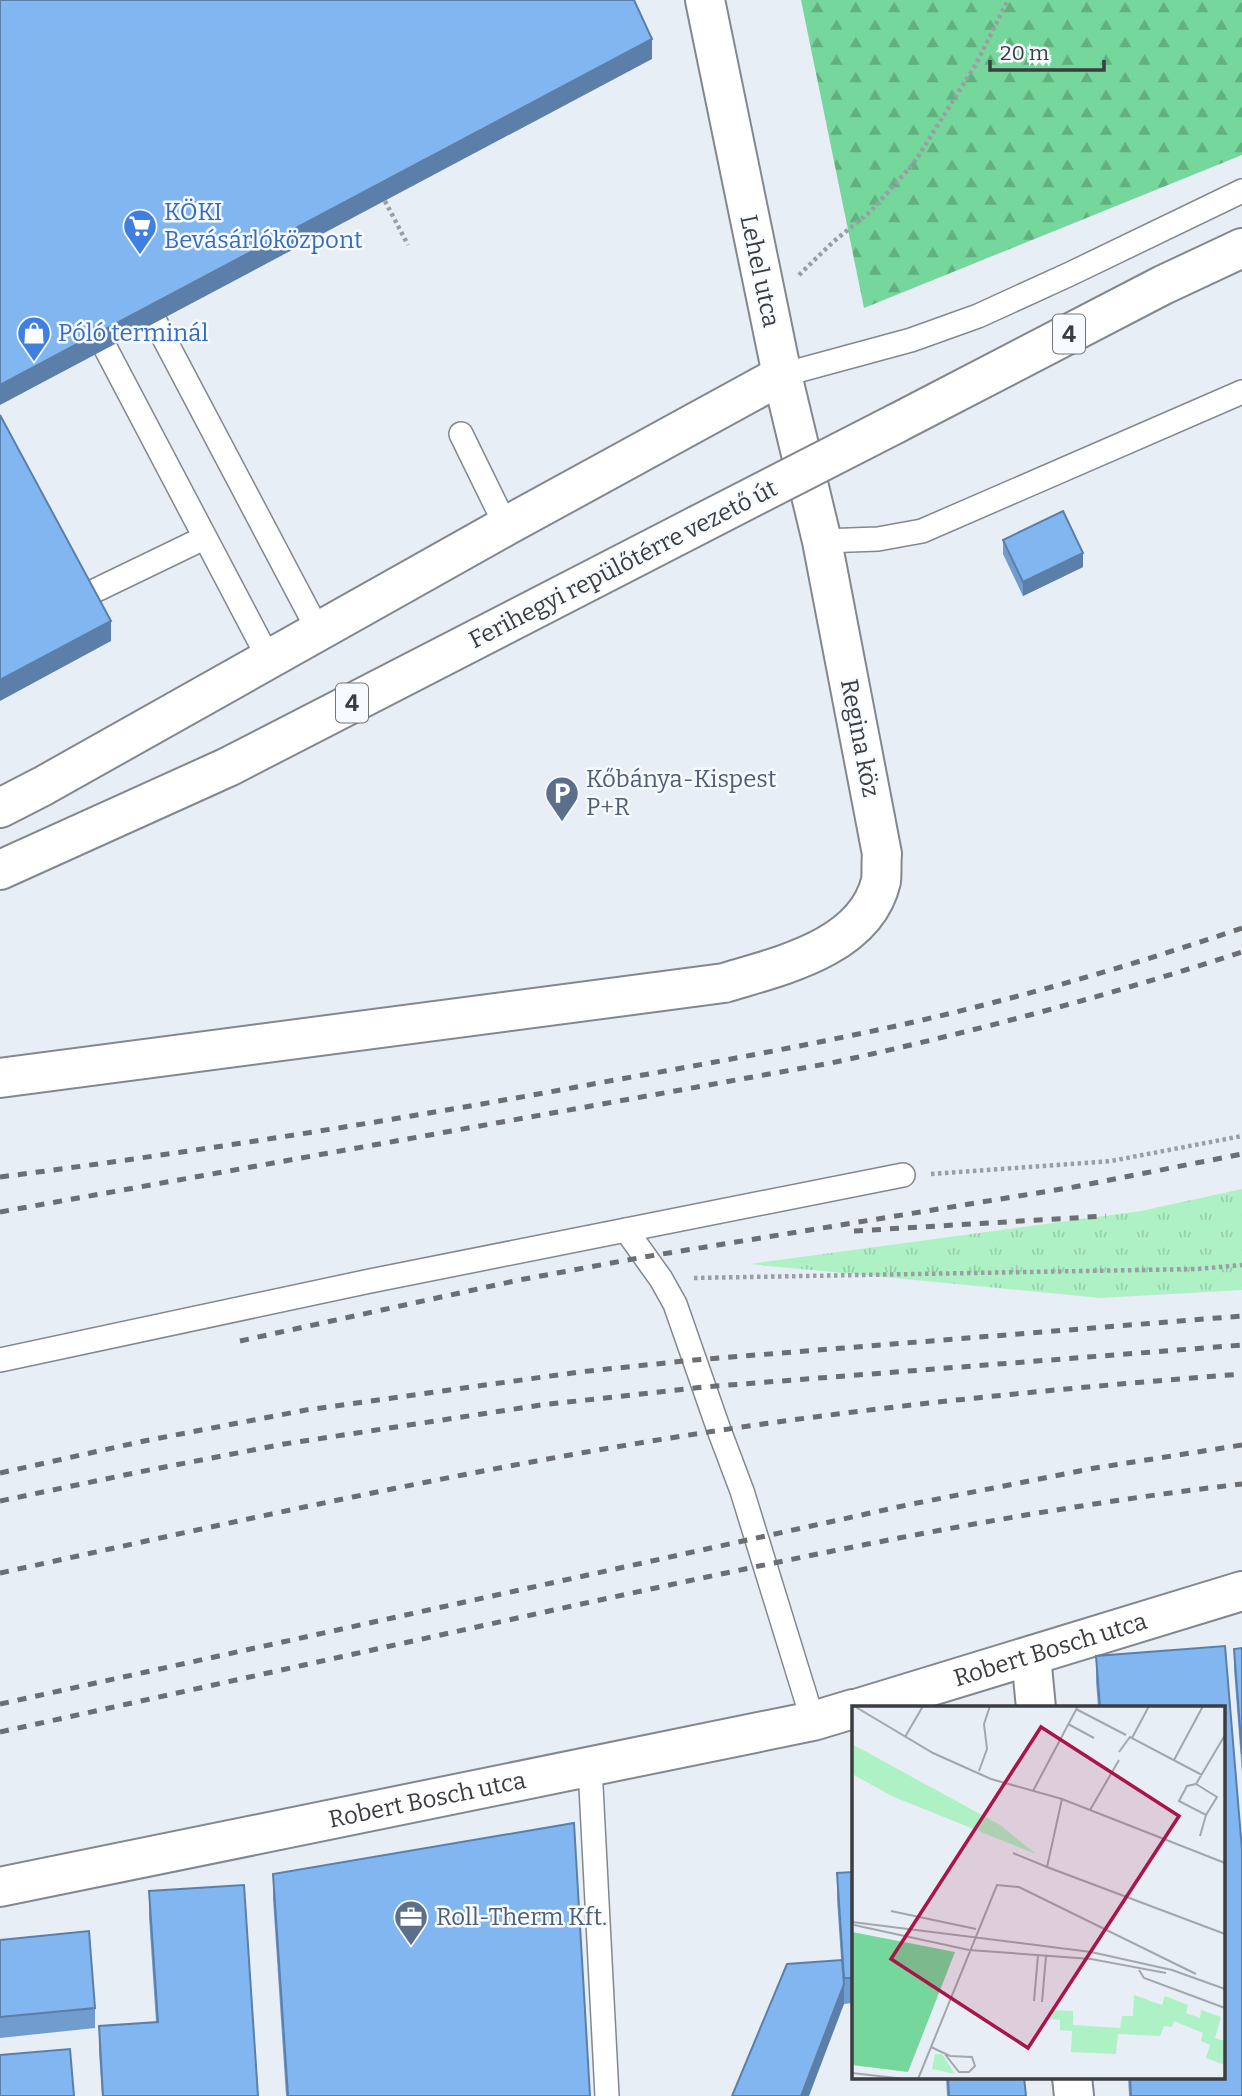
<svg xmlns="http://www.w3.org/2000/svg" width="1242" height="2096" font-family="Bitter,serif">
  <defs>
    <pattern id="grass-tufts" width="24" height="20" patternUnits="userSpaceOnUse" patternTransform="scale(1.75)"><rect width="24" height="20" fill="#aef1c5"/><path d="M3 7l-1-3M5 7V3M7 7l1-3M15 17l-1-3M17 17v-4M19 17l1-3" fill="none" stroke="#97d0aa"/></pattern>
    <pattern id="forest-firs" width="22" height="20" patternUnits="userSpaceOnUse" patternTransform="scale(1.75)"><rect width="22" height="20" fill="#75d79b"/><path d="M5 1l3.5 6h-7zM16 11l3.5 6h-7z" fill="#61b080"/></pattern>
  </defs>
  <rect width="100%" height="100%" fill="#e8eef5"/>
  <!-- grass -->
  <polygon fill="url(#grass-tufts)" points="1242,1189 1242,1290 1101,1298 750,1264 1141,1211"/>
  <!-- forest -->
  <polygon fill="url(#forest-firs)" points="801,0 1242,0 1242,155 864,308"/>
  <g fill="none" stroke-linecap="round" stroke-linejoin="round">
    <!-- service casing -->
    <g stroke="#83888f" stroke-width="26">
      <g id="service">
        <polyline points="156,323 319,632"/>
        <polyline points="106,349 269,659"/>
        <polyline points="782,375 911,340 978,316 1070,274 1242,191"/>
        <polyline points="461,434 506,526"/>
        <polyline points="822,541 878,539 922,531 1242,392"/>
        <polyline points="86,595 204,538"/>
        <polyline points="626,1230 903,1175"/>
        <polyline points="0,1360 370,1281 626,1230 661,1279 675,1304 719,1430 742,1491 813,1721"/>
        <polyline points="590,1767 607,2096"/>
      </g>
    </g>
    <!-- minor casing -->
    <g stroke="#83888f" stroke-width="42">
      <g id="minor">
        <polyline points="0,808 43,786 506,526 782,375"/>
        <path d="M0,1078l724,-95c56,-17 141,-35 157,-102 1,-9 0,-19 1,-27l-60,-313 -40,-166 -77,-375"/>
        <polyline points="1031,1656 1036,1708"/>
        <path id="s1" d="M859,1708l383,-117"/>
        <path id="s2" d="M0,1887l813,-166 40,-12"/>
        <polyline points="1072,2077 1074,2096"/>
      </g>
    </g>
    <!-- primary casing -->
    <g stroke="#83888f" stroke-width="42">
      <g id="primary">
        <polyline points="897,423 1163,285 1242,248"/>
        <polyline points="0,870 228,767 698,525"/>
      </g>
    </g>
    <!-- path -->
    <g stroke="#9b9fa4" stroke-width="4.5" stroke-dasharray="3.5 3.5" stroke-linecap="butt">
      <polyline points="385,201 408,245"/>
      <polyline points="799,275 833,242 871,211 914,163 976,64 1008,0"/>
      <polyline points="931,1174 1111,1161 1242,1136"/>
      <polyline points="694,1278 1197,1269 1242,1265"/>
    </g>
    <!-- service -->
    <use href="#service" stroke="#fff" stroke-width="23"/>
    <!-- minor -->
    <use href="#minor" stroke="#fff" stroke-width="38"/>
    <!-- primary -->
    <use href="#primary" stroke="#fff" stroke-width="38"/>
    <!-- rail -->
    <g stroke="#6b6e72" stroke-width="5" stroke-dasharray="9 9" stroke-linecap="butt">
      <path d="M0,1177c202,-26 404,-58 604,-95 101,-18 201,-36 301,-58 114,-26 226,-58 337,-96"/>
      <path d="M0,1212l831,-149c139,-30 276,-67 411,-111"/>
      <polyline points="854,1231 1106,1216"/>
      <polyline points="240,1341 519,1280 644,1257 1074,1187 1242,1154"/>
      <polyline points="0,1473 144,1441 306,1410 579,1372 694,1360 1242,1316"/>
      <polyline points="0,1501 139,1472 284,1444 541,1405 704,1387 1242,1345"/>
      <path d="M0,1573c220,-48 441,-98 664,-134 191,-31 385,-50 578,-65"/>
      <polyline points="0,1704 907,1505 1095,1468 1242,1445"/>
      <path d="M0,1732c191,-42 381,-84 572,-126 222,-48 444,-96 670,-122"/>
    </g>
    <!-- primary-bridge casing -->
    <g stroke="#83888f" stroke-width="42" stroke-linecap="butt">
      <polyline id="primary-bridge" points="698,525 897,423"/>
    </g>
    <!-- primary-bridge -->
    <use href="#primary-bridge" stroke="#fff" stroke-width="38"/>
  </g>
  <!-- wall -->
  <g fill="#709dce">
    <polygon points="1003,540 1083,567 1023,596 1003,554"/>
    <polygon points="1225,1646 1242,1850 1242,2096 1129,2096 1128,2077 1223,2077 1223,1707 1098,1707 1096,1682 1096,1656"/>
    <polygon points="1242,1648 1242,1774 1234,1669 1234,1649"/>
    <polygon points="853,1872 853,2003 844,2004 837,1899 837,1873"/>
    <polygon points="273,1874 590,2096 286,2096 273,1899"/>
    <polygon points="149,1891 258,2096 102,2096 99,2052 99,2026 156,2022 149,1917"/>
    <polygon points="0,1940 95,2008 95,2028 0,2038"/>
    <polygon points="946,2077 1024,2077 1026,2096 947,2096"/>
  </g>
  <!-- shaded-wall -->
  <g fill="#5b7fa8">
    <polygon points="652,39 652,59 0,405 0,385"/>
    <polygon points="1083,553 1083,567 1023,596 1023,582"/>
    <polygon points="111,621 111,641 0,701 0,680"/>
    <polygon points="844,1984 844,2004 809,2096 801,2096"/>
  </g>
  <!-- building -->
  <g fill="#82b6f0" stroke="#5b7fa8" stroke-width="2">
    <polygon points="0,0 634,0 652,39 0,385"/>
    <polygon points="0,415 111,621 0,680"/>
    <polygon points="1063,511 1083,553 1023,582 1003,540"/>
    <polygon points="1225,1646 1242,1850 1242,2096 1131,2096 1130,2077 1223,2077 1223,1707 1100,1707 1096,1656"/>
    <polygon points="1242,1648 1242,1754 1234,1649"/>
    <polygon points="574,1823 590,2096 288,2096 273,1874"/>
    <polygon points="853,1872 853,1978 844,1978 837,1873"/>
    <polygon points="244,1885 258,2096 103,2096 99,2026 158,2022 149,1891"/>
    <polygon points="89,1931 95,2008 0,2017 0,1940"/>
    <polygon points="842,1960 844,1984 801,2096 732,2096 787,1964"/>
    <polygon points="70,2049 74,2096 0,2096 0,2055"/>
    <polygon points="948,2077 1024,2077 1026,2096 949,2096"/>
  </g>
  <!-- icons -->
  <defs>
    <g id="supermarket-pin" transform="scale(1.75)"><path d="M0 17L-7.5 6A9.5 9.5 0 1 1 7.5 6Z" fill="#3f7fe0" stroke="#f7fbff"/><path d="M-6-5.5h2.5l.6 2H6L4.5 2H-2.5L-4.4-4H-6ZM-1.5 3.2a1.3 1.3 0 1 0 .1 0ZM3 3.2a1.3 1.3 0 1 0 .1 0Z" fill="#fff"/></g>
    <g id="shop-pin" transform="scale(1.75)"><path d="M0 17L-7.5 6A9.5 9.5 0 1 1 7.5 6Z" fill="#3f7fe0" stroke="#f7fbff"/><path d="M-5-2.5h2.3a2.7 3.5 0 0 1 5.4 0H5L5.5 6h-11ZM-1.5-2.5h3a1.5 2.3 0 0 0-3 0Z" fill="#fff"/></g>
    <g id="parking-pin" transform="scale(1.75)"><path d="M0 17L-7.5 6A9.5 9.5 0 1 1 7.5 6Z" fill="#5c6f8a" stroke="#f7fbff"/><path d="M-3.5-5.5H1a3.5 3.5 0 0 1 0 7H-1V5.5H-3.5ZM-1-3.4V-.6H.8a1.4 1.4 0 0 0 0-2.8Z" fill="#fff"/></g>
    <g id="office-pin" transform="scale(1.75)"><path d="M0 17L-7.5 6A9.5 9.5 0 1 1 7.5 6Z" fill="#5c6f8a" stroke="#f7fbff"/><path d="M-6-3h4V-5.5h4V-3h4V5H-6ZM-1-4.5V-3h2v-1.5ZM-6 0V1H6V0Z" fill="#fff"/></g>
  </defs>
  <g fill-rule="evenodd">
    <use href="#supermarket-pin" x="140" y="226"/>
    <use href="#shop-pin" x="34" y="333"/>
    <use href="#parking-pin" x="562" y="793"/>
    <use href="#office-pin" x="411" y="1917"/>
  </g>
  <g text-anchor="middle" stroke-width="5" stroke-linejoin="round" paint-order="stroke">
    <!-- shield labels -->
    <g fill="#f7fbff" stroke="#737679" stroke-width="2">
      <rect x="1053" y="314.5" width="32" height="39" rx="5"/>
      <rect x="336" y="683.5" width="32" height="39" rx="5"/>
    </g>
    <g font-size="23" font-weight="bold" fill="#3b3d40">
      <text x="1069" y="342">4</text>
      <text x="352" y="711">4</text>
    </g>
    <!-- shop labels -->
    <g font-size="24" fill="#366cbe" stroke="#f7fbff" text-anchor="start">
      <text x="164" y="220">KÖKI<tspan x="164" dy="28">Bevásárlóközpont</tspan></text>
      <text x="58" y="341">Póló terminál</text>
    </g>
    <!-- street labels -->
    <g font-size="24" fill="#3b3d40" stroke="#f7fbff">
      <text transform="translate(760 271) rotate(78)" y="8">Lehel utca</text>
      <text transform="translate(623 564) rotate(-27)" y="8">Ferihegyi repülőtérre vezető út</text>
      <text transform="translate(860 738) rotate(79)" y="8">Regina köz</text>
      <text dy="8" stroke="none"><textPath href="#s1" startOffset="200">Robert Bosch utca</textPath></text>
      <text dy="8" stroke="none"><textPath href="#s2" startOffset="436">Robert Bosch utca</textPath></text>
    </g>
    <!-- service labels -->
    <g font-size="24" fill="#4e5e75" stroke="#f7fbff" text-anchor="start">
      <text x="586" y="787">Kőbánya-Kispest<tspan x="586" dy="28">P+R</tspan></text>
      <text x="436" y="1925">Roll-Therm Kft.</text>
    </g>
  </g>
  <!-- overview -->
  <g transform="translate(852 1706)">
    <rect width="373" height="373" fill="#e8eef5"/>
    <path d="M0,38l148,81 36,29 -142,-57 -42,-23zM83,348h7l13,20 -23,-5z" fill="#aef1c5"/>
    <path d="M0,226l103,20 -47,120 -56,-7z" fill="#75d79b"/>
    <path d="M282,289l28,10 3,-9 23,9 -2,8 14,5 1,-8 20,7 -6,21 10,3v24l-19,-7 4,-13 -9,-4 2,-8 -29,-12 -2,6 -8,-1 -4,10 -42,-2 -2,20 -45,-2 1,-21 -12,-1v-10l-8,-1v-9l21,1v14l47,3 2,-12h11z" fill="#aef1c5"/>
    <path fill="none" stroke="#a3a7ad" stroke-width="2" d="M2,0l79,47 58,26 71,20 163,64M224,3l50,26M216,18l26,14M53,31l18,-31M280,32l17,-32M267,46l11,-15 72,38M322,54l29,-54M127,65l8,-22 -3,-25 6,-18M344,78l21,13 -11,18 -27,-14 8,-15 9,-2 29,-49M181,85l45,-85M210,93l-15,68 178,67M238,104l29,-50M348,130l6,-21M161,147l34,14M39,205l85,18M0,216l239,30 81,18 53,19M2,219l115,25 122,9 75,14M287,264l5,8 81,30M182,295l4,-46M190,296l4,-46M79,341l19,9 22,1 3,9 -6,6h-10l-15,-19M0,367l53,6M66,373l79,-194 22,2 177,87"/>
    <path fill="#a91549" fill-opacity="0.15" stroke="#a91549" stroke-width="3.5" d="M189,21l138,89 -151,232 -137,-89z"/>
    <rect width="373" height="373" fill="none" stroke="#3b3d40" stroke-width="3.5"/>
  </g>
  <!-- scale -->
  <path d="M990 60v10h114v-10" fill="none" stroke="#3b3d40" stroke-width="3.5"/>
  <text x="1000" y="60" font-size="21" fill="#3b3d40" stroke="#f7fbff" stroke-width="5" paint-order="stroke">20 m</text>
</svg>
